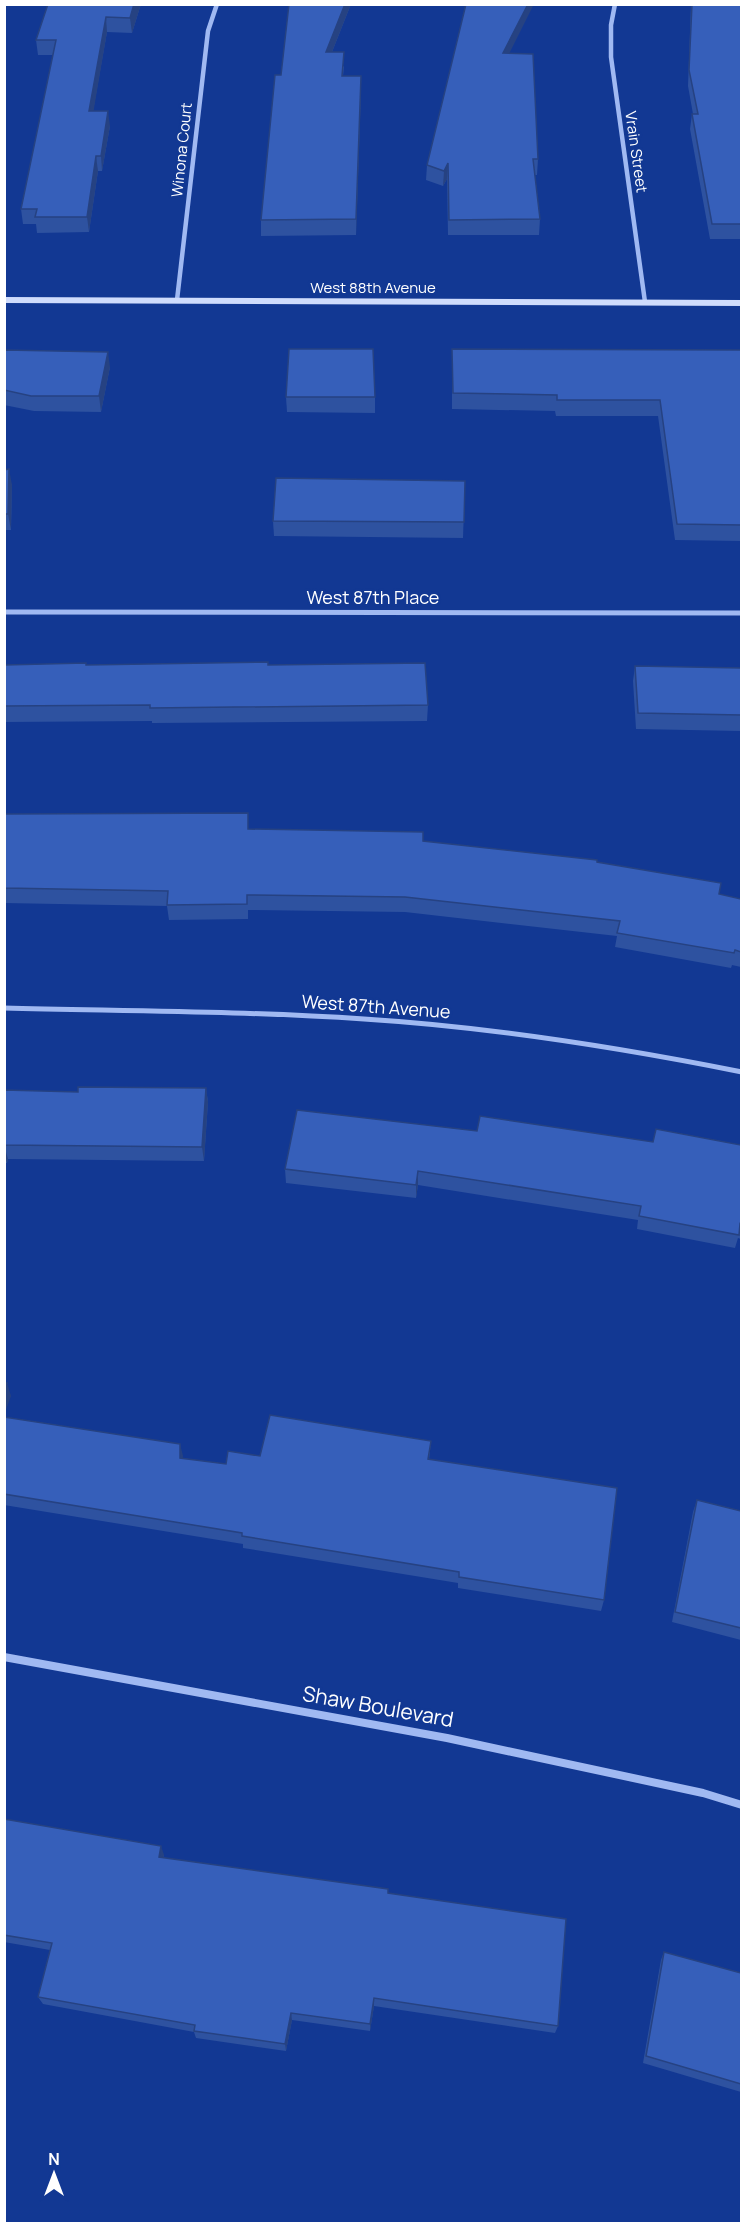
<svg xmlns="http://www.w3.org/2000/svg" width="746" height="2228" font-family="Manrope,sans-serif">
  <rect width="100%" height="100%" fill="#123893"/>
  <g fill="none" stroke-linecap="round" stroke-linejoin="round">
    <!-- street-far2 -->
    <g stroke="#a0b9f2" stroke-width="4.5">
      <polyline points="615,4 611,25 611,57 645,302"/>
      <polyline points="177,300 208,31 217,4"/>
    </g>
    <!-- street-far1 -->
    <g stroke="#a0b9f2" stroke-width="5">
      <polyline points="4,612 742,613"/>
      <path d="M4,1008c120,3 240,3 360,11 127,8 253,28 378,53"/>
    </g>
    <!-- street -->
    <polyline stroke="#a0b9f2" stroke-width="8" points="4,1657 447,1738 703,1793 742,1805"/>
    <!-- secondary -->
    <polygon fill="#cfdcfc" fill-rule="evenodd" points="4,297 742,300 742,306 4,303"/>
  </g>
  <!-- wall -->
  <g fill="#2e52a0">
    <polygon points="48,4 141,4 132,33 107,32 93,111 110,126 102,171 98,171 89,232 37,233 36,224 23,224 21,209 53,55 38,55 36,40"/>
    <polygon points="289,4 351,4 332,52 344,67 343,76 361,91 356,235 261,236 261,220 281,75"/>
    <polygon points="691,4 741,4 741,239 710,239 690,129 692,114 693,114 688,86"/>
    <polygon points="510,53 538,159 537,175 535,175 540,219 539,235 448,235 447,179 443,186 426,180 427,165"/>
    <polygon points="452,349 741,350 741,541 675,540 658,416 556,416 555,411 452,409"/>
    <polygon points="4,350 110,367 101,412 34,411 4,405"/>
    <polygon points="286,397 375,397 375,413 287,412"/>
    <polygon points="4,470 12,485 11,530 4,530"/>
    <polygon points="465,481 463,538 274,536 273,521"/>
    <polygon points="4,665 268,665 428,705 427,721 152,723 152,721 4,722"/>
    <polygon points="635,666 741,668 741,731 636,729 633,681"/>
    <polygon points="4,821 249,829 423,841 597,862 719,894 741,899 741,967 732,965 731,968 615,947 617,936 405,912 248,910 248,919 169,920 167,906 4,903"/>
    <polygon points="206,1088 208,1102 204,1161 8,1159 7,1163 4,1163 4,1090 78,1092"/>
    <polygon points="477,1131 653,1142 741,1145 741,1239 738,1238 735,1248 637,1229 638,1220 418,1185 416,1198 286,1183 285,1169"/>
    <polygon points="4,1417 180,1444 182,1458 226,1464 260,1456 431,1441 429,1460 604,1600 601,1611 458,1588 458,1583 243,1548 243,1544 4,1505"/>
    <polygon points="697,1500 741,1511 741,1640 672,1622 693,1512"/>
    <polygon points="4,1819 164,1855 163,1858 388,1893 558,2026 555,2033 374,2006 370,2031 292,2020 286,2051 196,2038 194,2032 43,2004 38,1997 50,1950 4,1942"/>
    <polygon points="664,1952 741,1973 741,2092 643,2063 661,1960"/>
  </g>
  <!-- shaded-wall -->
  <g fill="#264282">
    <polygon points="134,4 141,4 132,33 130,18"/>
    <polygon points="345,4 351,4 326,67 326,52"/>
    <polygon points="528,4 534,4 502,68 503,53"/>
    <polygon points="106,17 107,32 91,126 89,111"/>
    <polygon points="361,76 361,91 356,235 356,219"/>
    <polygon points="108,111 110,126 102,171 101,156"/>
    <polygon points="96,156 98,171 89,232 87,217"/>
    <polygon points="448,163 447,179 443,186 444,171"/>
    <polygon points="108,352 110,367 101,412 99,396"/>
    <polygon points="9,469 12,485 11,530 8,514"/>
    <polygon points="206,1088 208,1102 204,1161 202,1147"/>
    <polygon points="4,1145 8,1159 7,1163 4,1151"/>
    <polygon points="418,1171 418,1185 416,1198 416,1185"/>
    <polygon points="7,1383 11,1396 4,1415 4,1391"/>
    <polygon points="180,1444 183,1456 182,1470 180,1458"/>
    <polygon points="161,1846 164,1855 161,1866 159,1857"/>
    <polygon points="374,1998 374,2006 370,2031 370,2024"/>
    <polygon points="291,2013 292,2020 286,2051 285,2044"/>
  </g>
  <!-- building -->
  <g fill="#365fba" stroke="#264282" stroke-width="1.5">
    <polygon points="48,4 134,4 130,18 106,17 89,111 108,111 101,156 96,156 87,217 35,217 37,209 21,209 56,40 36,40"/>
    <polygon points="289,4 345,4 326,52 344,52 342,76 361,76 356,219 261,220 275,75 281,75"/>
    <polygon points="466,4 528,4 503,53 533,54 538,159 533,159 540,219 449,220 448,163 444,171 427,165"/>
    <polygon points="692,4 741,4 741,224 712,224 692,114 698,114 689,70"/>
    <polygon points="289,349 373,349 375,397 286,397"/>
    <polygon points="452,349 741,350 741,525 677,524 660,400 557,400 557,395 453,393"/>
    <polygon points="4,350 108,352 99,396 31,396 4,390"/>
    <polygon points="9,469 8,514 4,514 4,470"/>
    <polygon points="276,478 465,481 464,522 273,521"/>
    <polygon points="268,662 268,665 425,663 428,705 150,708 150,705 4,706 4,665 86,663 86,665"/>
    <polygon points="635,666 741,668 741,715 638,713"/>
    <polygon points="248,813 248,829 423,832 423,841 597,860 597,862 721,883 719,894 741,899 741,952 735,950 734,953 617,933 620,921 405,897 247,895 247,904 167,905 168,891 4,888 4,821 5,814"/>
    <polygon points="78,1087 206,1088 202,1147 4,1145 4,1090 78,1092"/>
    <polygon points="297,1110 477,1131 480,1116 653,1142 656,1129 741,1145 741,1225 740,1224 739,1235 639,1216 641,1206 418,1171 416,1185 285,1169"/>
    <polygon points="4,1383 7,1383 4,1391"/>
    <polygon points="270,1415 431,1441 428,1459 617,1488 604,1600 459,1577 459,1572 242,1536 242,1533 4,1494 4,1417 180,1444 180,1458 226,1464 228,1451 260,1456"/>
    <polygon points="697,1500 741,1511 741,1628 675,1612"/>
    <polygon points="4,1819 161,1846 159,1857 388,1889 388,1893 566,1919 558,2026 374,1998 370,2024 291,2013 285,2044 194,2031 195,2025 38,1997 52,1943 4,1935"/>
    <polygon points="664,1952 741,1973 741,2084 646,2056"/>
  </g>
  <g text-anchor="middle" stroke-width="5" stroke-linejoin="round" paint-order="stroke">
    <!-- far-street labels -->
    <g font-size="15" fill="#fff" stroke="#123893">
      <text transform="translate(182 150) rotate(-84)" y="5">Winona Court</text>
      <text transform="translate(636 152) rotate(82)" y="5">Vrain Street</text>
      <text x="373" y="293">West 88th Avenue</text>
    </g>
    <!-- street labels -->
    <g font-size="18" fill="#fff" stroke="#123893">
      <text x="373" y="604">West 87th Place</text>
      <text transform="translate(376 1007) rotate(4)" y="6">West 87th Avenue</text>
    </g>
    <!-- near-street labels -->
    <g font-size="21" fill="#fff" stroke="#123893">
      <text transform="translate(378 1707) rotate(10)" y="7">Shaw Boulevard</text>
    </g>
  </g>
  <!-- border -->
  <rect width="746" height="2228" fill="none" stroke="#ffffff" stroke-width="12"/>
  <!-- north arrow -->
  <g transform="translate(54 2174)" stroke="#123893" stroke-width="4.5" paint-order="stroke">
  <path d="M0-4.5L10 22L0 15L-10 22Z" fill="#ffffff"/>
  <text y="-9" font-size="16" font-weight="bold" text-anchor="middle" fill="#ffffff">N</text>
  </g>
</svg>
